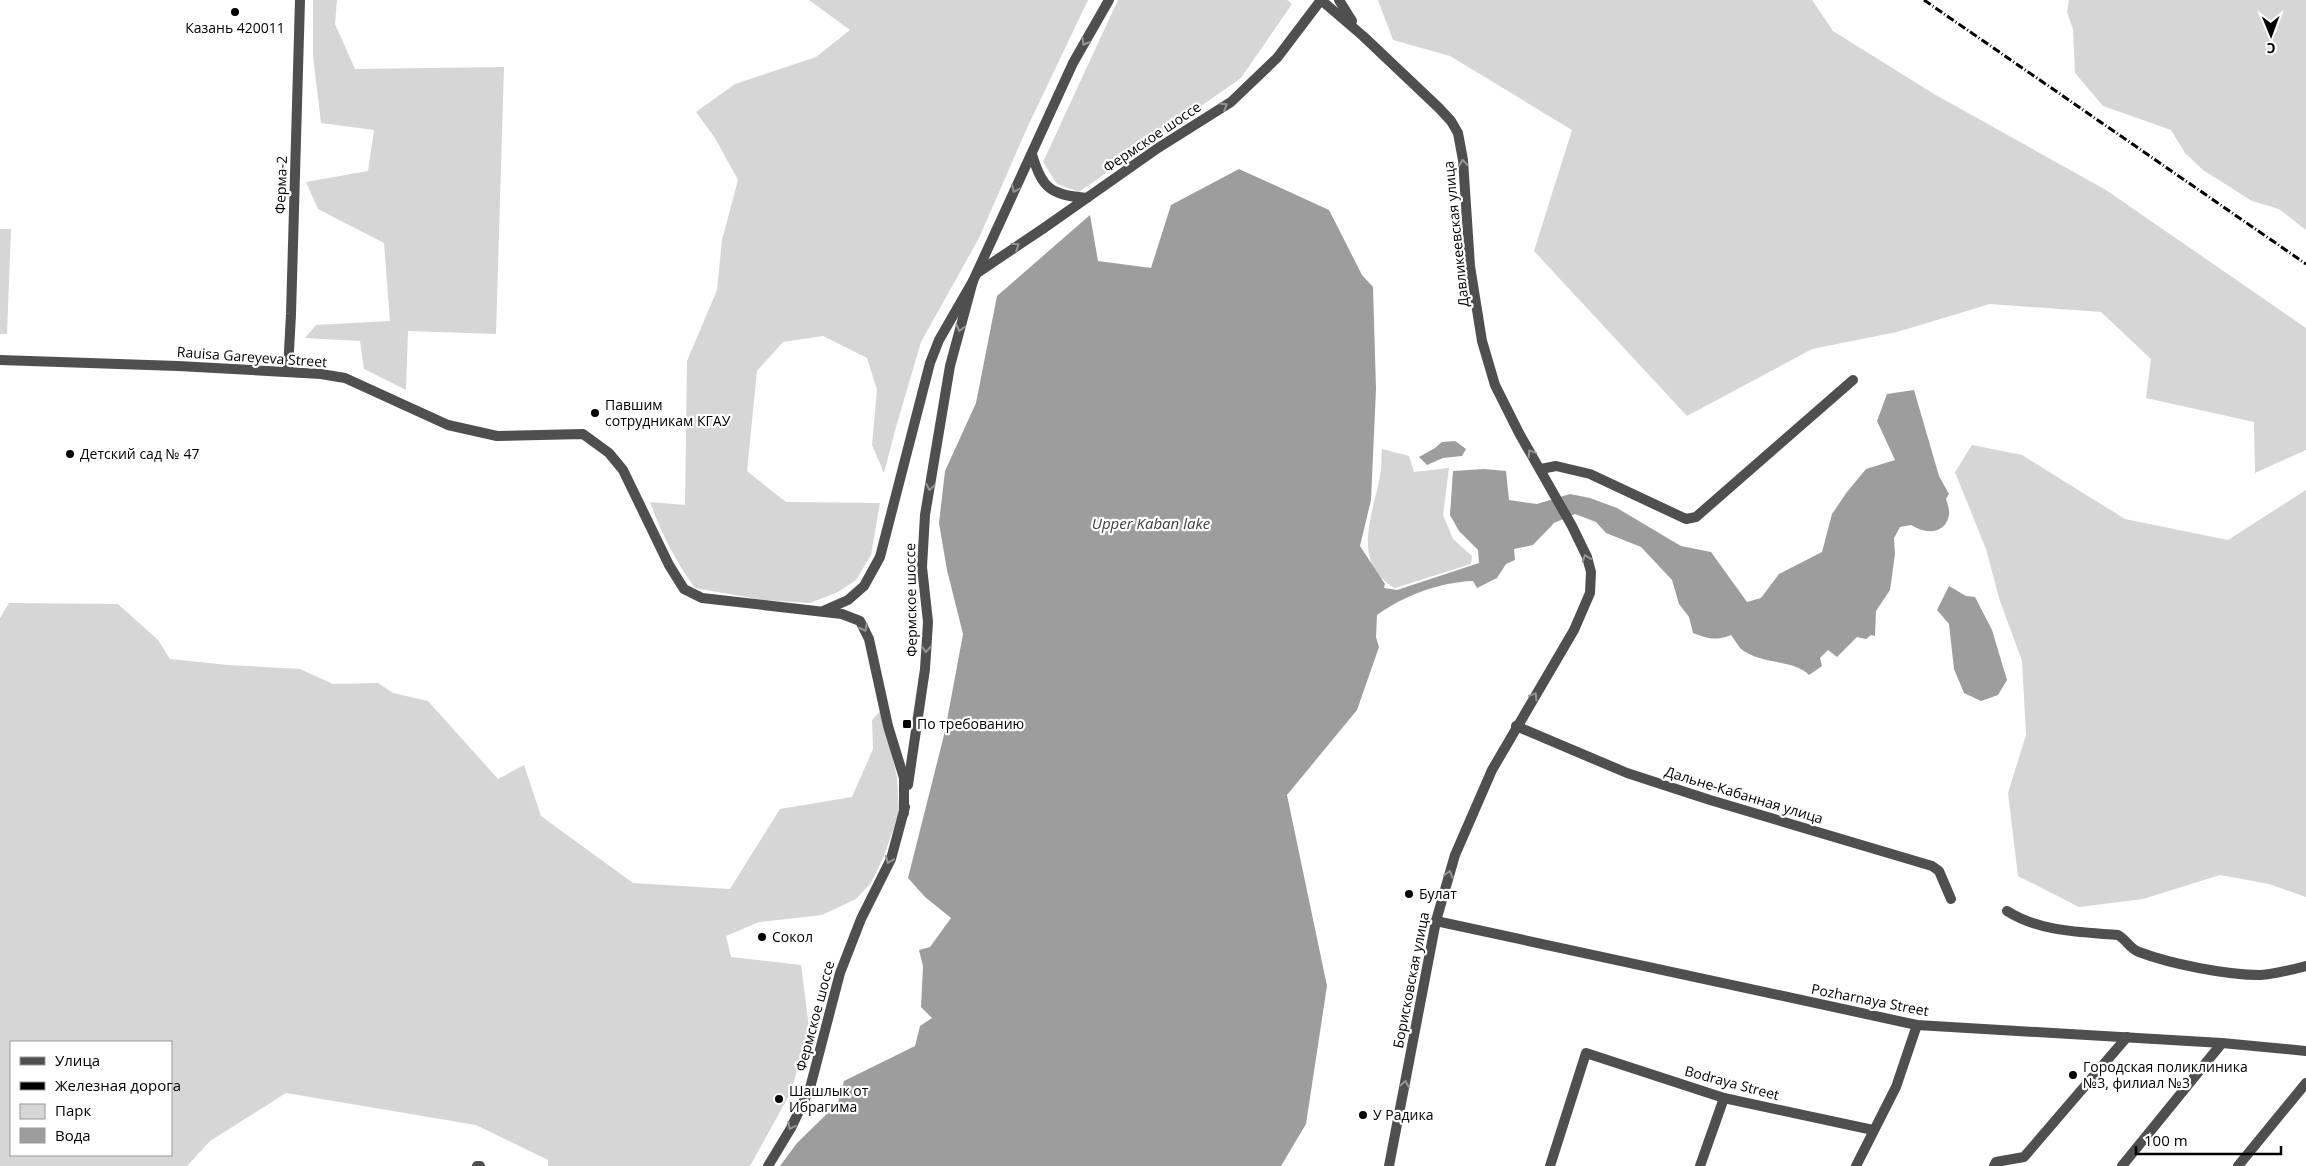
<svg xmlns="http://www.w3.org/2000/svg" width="2306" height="1166" font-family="'Open Sans',sans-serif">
  <rect width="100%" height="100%" fill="#fff"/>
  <!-- green -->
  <g fill="#d6d6d6" fill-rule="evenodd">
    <polygon points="313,0 337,0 335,24 355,69 504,67 496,334 408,331 406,390 364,369 360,341 305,338 316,325 390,321 384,243 318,209 306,182 368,171 374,130 321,123 313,56"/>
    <path d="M809,0h279l-61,128 -48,110 -58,104 -25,85 -12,46 -12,-28 5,-55 -10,-32 -44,-22 -40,6 -26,29 -10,100 39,31 94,1 -9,52 -15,25 -18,12 -28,11 -47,-3 -68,-12c-20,-28 -33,-53 -45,-86l35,3 2,-144 30,-71 5,-50 16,-60 -23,-42 -19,-26 39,-28 81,-27 34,-27z"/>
    <polygon points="1118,0 1287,0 1292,4 1241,78 1079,192 1057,184 1043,162"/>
    <polygon points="1378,0 1812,0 1833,31 1934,94 2106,190 2306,328 2306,450 2255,473 2254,422 2146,398 2151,359 2101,312 1990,304 1897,332 1812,349 1687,416 1534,251 1572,130 1450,56 1393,40"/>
    <polygon points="2069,0 2306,0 2306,230 2279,209 2252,201 2203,170 2185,153 2171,130 2103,106 2075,73 2073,29 2067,12"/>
    <polygon points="0,229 11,229 7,334 0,334"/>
    <polygon points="1972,445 2022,455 2125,519 2228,540 2306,490 2306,897 2269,884 2220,875 2143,899 2079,907 2018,876 2008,793 2026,735 2022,661 1999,598 1986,549 1955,472"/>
    <path d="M1382,449l27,7 5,16 35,-4 -6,47 10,24 19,17 -1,8 -76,24c-45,-25 -22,-74 -15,-112 2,-9 1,-18 2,-27z"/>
    <path d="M9,603l109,1 40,36 12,19 58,6 72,4 33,15 45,-1 15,10 35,8 70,78 26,-14 17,51 92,67 97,6 50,-80 72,-12 21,-48 -1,-29 10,-11 15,68 2,36 -15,43 -13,27 -15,16 -34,16 -63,7 -33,14 5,21 70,8 8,62 -18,65 -41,74h-202v-6l-72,-35 -190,-32 -76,48 -23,25h-187v-548zM11,1042h160v113h-160z"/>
  </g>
  <!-- water -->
  <g fill="#9d9d9d">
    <path d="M1239,169l90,41 33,65 11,12 3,102 -5,111 -11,46 25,38 -1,4 13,2 82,-27 -1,-13 -19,-19 -9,-16 3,-44 31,-2 22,2 3,29 28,4 33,-10 20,4 27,10 64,38 30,6 36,50 14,-4 18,-24 43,-22 10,-38 15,-22 19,-23 29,-9 -18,-39 10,-27 27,-4 25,86 10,18 -3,5c1,4 4,11 3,16 -4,20 -24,19 -38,10l-11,2 -6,11 1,16 -5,36 -14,21 -1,25 -4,-1 -5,4 -9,-2 -20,20 -9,-7 -8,8 2,8 -13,9c-15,-16 -50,-10 -69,-27 -3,-4 -6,-9 -9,-13 -15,6 -23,4 -38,-2l-4,-16 -10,-13 -7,-24 -31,-33 -35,-14 -10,-11 -21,-8 -21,9 -21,22 -19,4 1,11 -9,4 -9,14 -20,10 -4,-7c-33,1 -70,15 -96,34l-1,22 3,10 -22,63 -70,85 40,191 -21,138 -25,42h-501l17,-23 41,-40 6,-22 71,-35 5,-20 12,-8 -11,-11 2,-41 -4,-16 11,-3 21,-29 -26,-21 -17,-19 37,-147 18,-97 -16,-64 -8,-47 6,-52 31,-68 21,-107 93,-81 8,46 53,7 20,-63z"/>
    <polygon points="1455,441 1466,449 1462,456 1443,458 1427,465 1419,457 1435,448 1442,442"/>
    <polygon points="1949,586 1966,596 1975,597 1992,630 2007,680 1998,695 1981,701 1964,693 1954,669 1949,624 1937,610"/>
  </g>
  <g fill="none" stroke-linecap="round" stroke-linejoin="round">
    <!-- minor -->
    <g stroke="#4f4f4f" stroke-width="10">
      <polyline points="1321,0 1363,36 1439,108 1451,121 1458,133 1463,160 1470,266 1482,341 1495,385 1519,433 1572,526 1587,557 1591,572 1590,593 1574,630 1492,770 1455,855 1436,921 1389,1166"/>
      <polyline points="1339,0 1352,21"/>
      <path d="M1032,154c10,35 19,41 55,44"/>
      <polyline points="977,273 1044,228 1158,148 1231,102 1277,58 1321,0"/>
      <polyline points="0,360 178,366 321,374 345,378 448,425 497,436 583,434 609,453 623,470 669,565 684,589 702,598 842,614 860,621 869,639 888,726 904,778 904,813"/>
      <polyline points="288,370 291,314 300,0"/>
      <polyline points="1541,469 1556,466 1590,474 1686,519 1696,517 1853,380"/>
      <polyline points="823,611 848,600 864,586 880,557 930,363 939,340 973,281 1073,63 1109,0"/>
      <polyline points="1516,726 1627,773 1710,800 1932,866 1939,871 1951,899"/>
      <polyline points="908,785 925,669 928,622 922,567 925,515 950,366 973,281"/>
      <path d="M2007,911c33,21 74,21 111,24 9,5 11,13 21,17 32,12 87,23 121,23 16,-1 31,-5 46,-9"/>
      <polyline points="1436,921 1917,1025 2222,1043 2306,1051"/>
      <polyline points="477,1166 480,1166"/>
      <polyline points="768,1166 791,1128 810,1088 840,973 861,919 891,859 905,807"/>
      <polyline points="1550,1166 1586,1053 1724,1098 1873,1130"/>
      <polyline points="1700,1166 1724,1098"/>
      <polyline points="1856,1166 1896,1087 1917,1025"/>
      <polyline points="1994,1166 1996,1162 2024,1157 2127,1037"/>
      <polyline points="2122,1166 2222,1043"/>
      <polyline points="2238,1166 2306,1083"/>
    </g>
    <!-- rail -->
    <polyline stroke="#000" stroke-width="3" stroke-dasharray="8 2.5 1 2.5" stroke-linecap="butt" points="1924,0 2306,264"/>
  </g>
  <!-- one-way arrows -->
  <defs><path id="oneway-chevron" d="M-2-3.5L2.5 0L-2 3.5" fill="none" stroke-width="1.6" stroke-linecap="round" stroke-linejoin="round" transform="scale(1.25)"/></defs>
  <g stroke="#959595">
    <use href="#oneway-chevron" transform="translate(1085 42) rotate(120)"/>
    <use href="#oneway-chevron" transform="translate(1224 106) rotate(-32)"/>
    <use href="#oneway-chevron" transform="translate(1463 163) rotate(-96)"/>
    <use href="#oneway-chevron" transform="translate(1015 189) rotate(115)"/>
    <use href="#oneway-chevron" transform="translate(1016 246) rotate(-33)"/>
    <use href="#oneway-chevron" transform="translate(960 328) rotate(105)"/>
    <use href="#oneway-chevron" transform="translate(1531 453) rotate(-121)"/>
    <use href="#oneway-chevron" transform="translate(930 487) rotate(100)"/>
    <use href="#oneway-chevron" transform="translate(1586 558) rotate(-109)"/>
    <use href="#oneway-chevron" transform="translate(864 628) rotate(63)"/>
    <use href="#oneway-chevron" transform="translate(926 649) rotate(93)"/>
    <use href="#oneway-chevron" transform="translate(1534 696) rotate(-59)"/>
    <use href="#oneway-chevron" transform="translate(889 860) rotate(112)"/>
    <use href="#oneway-chevron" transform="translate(1449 874) rotate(-74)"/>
    <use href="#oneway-chevron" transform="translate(1405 1084) rotate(-79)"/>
    <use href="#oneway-chevron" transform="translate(791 1126) rotate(118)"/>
  </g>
  <!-- markers -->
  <g fill="#000" stroke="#fff" stroke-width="2">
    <circle cx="235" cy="12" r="5"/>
    <circle cx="595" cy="413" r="5"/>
    <circle cx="70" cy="454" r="5"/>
    <rect x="902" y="719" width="10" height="10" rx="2.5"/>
    <circle cx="1409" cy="894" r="5"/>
    <circle cx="762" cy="937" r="5"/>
    <circle cx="2073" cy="1075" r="5"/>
    <circle cx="779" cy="1099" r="5"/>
    <circle cx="1363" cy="1115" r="5"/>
  </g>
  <g text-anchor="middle" stroke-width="4.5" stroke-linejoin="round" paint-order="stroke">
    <!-- poi labels -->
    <g font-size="14" fill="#000" stroke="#fff" text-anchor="start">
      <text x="235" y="33" text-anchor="middle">Казань 420011</text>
      <text x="605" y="410">Павшим<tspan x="605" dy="16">сотрудникам КГАУ</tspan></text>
      <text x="80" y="459">Детский сад № 47</text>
      <text x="917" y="729">По требованию</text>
      <text x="1419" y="899">Булат</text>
      <text x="772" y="942">Сокол</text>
      <text x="2083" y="1072">Городская поликлиника<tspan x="2083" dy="16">№3, филиал №3</tspan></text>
      <text x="789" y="1096">Шашлык от<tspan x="789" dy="16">Ибрагима</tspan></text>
      <text x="1373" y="1120">У Радика</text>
    </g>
    <!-- street labels -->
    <g font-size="14" fill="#000" stroke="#fff">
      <text transform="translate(1152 137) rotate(-34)" y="5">Фермское шоссе</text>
      <text transform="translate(281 185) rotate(-88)" y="5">Ферма-2</text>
      <text transform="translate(1456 234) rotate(-96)" y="5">Давликеевская улица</text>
      <text transform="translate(252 357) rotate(4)" y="5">Rauisa Gareyeva Street</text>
      <text transform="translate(911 600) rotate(-91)" y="5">Фермское шоссе</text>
      <text transform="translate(1744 795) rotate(17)" y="5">Дальне-Кабанная улица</text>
      <text transform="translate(1411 980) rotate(-79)" y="5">Борисковская улица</text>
      <text transform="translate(1870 1000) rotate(11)" y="5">Pozharnaya Street</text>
      <text transform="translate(815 1016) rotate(-75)" y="5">Фермское шоссе</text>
      <text transform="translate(1732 1083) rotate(15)" y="5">Bodraya Street</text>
    </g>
    <!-- water labels -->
    <g font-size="15" font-style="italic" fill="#3e3e3e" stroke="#fff">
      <text x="1151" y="529">Upper Kaban lake</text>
    </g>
  </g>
  <!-- legend -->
  <rect x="10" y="1041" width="162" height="115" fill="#ffffff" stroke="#999999"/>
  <rect x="20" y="1057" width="25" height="8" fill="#4f4f4f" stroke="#999999"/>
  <text x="55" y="1066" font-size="15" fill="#000000">Улица</text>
  <rect x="20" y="1082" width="25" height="8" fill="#000000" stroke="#999999"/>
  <text x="55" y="1091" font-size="15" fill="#000000">Железная дорога</text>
  <rect x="20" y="1104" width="25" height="15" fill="#d6d6d6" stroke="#999999"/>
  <text x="55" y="1116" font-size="15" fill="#000000">Парк</text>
  <rect x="20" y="1128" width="25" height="15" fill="#9d9d9d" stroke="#999999"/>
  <text x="55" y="1141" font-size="15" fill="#000000">Вода</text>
  <!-- north arrow -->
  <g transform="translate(2271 35) rotate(179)" stroke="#ffffff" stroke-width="4" paint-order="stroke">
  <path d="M0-4L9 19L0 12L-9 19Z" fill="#000000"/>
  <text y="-8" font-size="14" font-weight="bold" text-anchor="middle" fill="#000000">С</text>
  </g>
  <!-- scale -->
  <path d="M2136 1146v8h145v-8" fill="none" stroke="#000000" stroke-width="2.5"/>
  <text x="2144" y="1146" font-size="15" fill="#000000" stroke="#ffffff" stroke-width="4" paint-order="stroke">100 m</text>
</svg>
